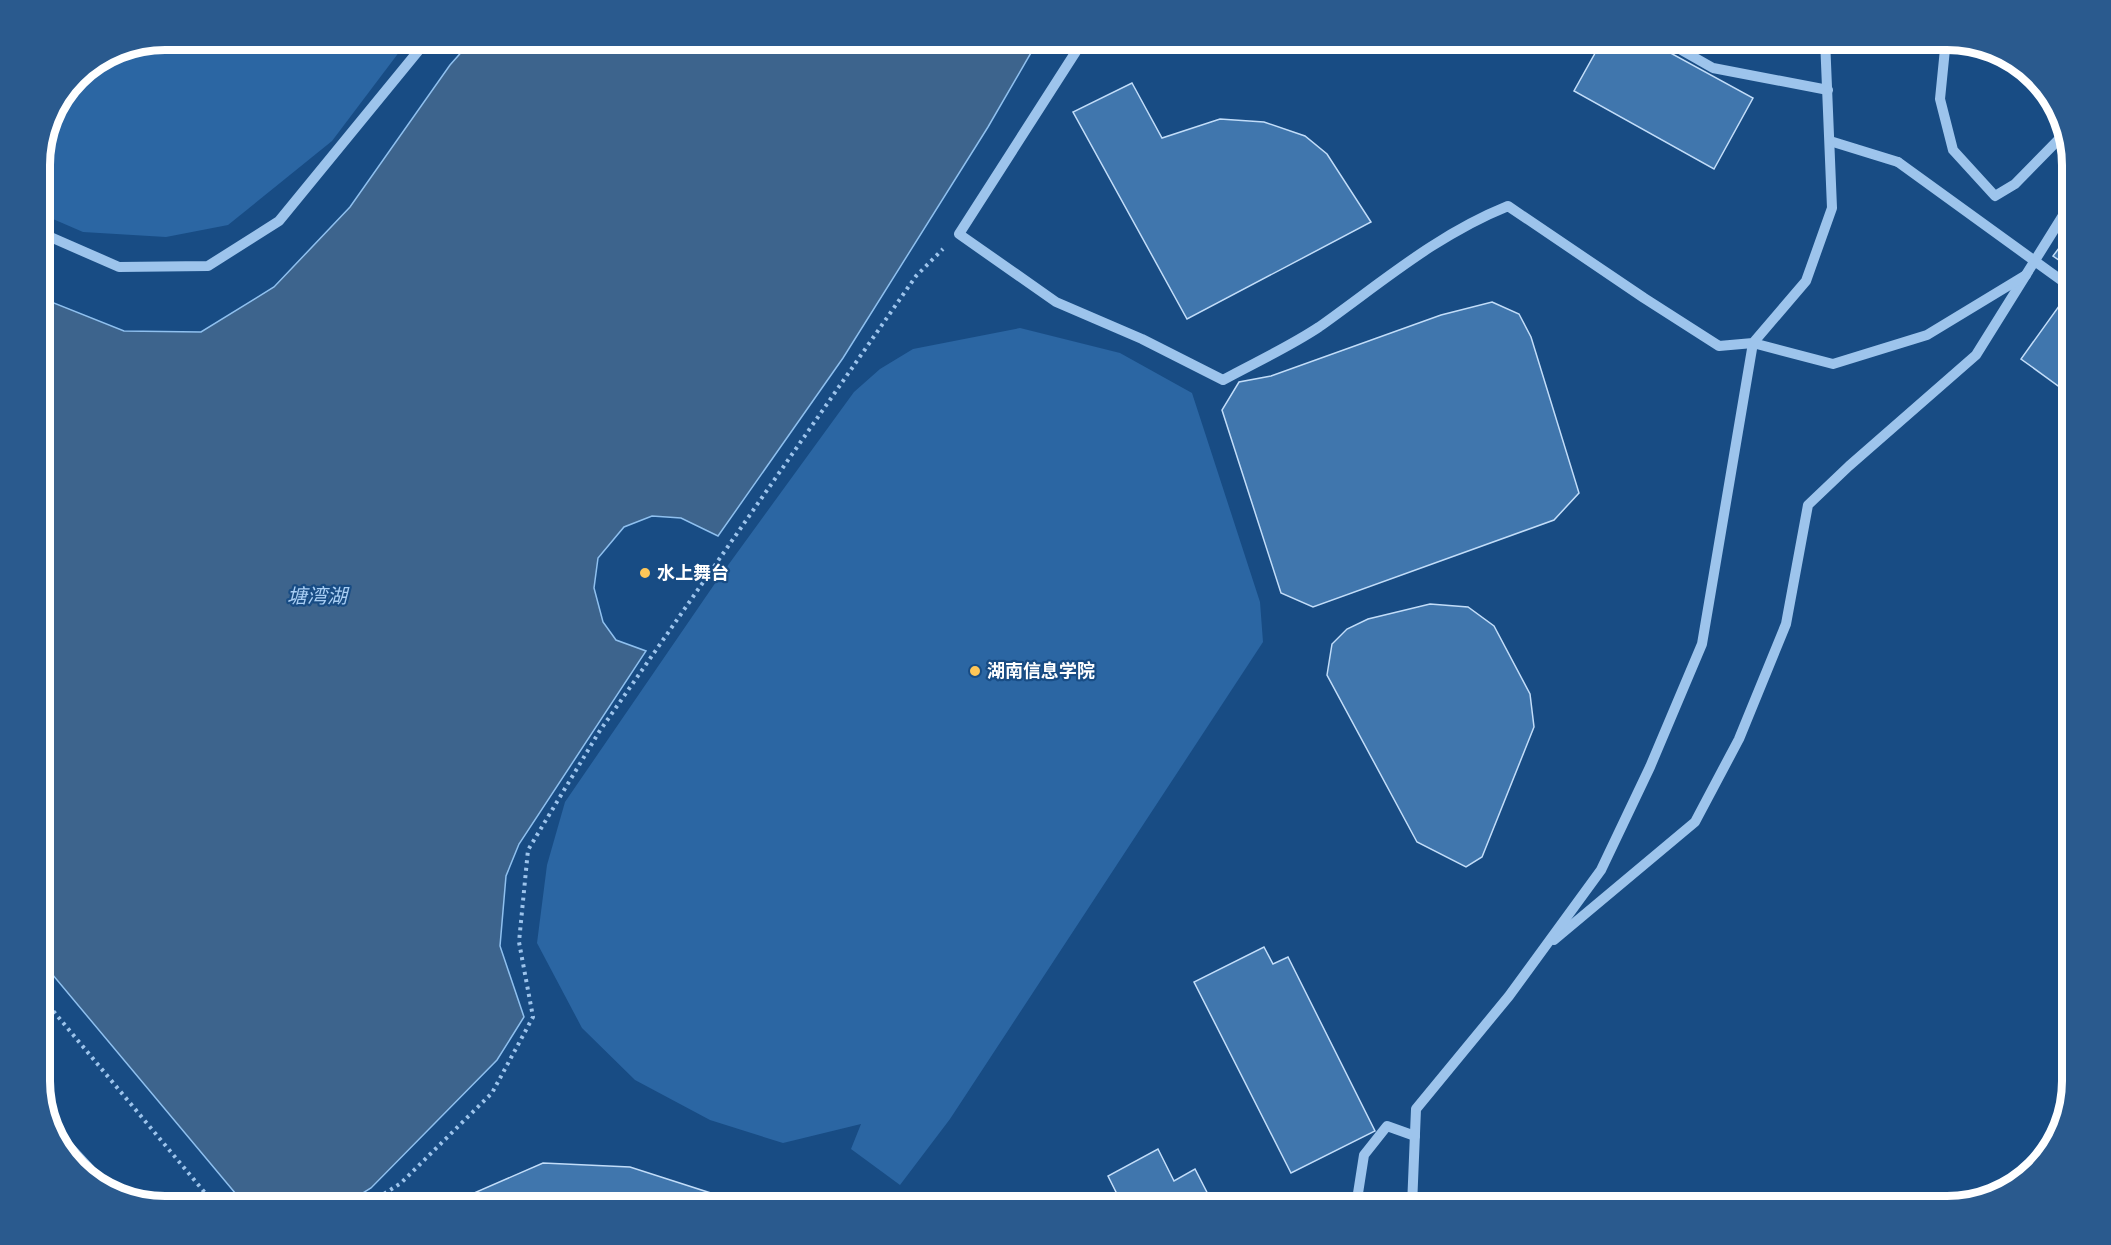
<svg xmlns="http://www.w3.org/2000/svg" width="2111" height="1245" font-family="'Fira Sans','Noto Sans SC',sans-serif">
  <rect width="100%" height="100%" fill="#184c84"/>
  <!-- green -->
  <g fill="#2b66a3">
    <polygon points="164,39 409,39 332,141 228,225 166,237 83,232 39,213 39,156 49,116 76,75 117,48"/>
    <polygon points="1020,328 1120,353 1192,393 1260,602 1263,642 950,1119 900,1185 851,1149 861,1124 783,1143 710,1120 635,1080 582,1028 537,943 547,865 565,802 718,579 854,392 880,369 913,349"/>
  </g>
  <!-- water -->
  <path fill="#3d648d" stroke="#8fc0ef" stroke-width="1.5" d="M473,39h566l-51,88 -145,231 -125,178 -37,-18 -29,-2 -28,11 -26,31 -4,30 9,34 13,18 30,11 -127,193 -13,32 -6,70 24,71 -27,43 -126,128 -29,18h-96l-199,-238c-6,-54 -1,-107 0,-161 1,-64 0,-130 -8,-193v-317l85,34 77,1 73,-45 76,-80 100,-142z"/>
  <!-- building -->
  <g fill="#4076ad" stroke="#c2ddf9" stroke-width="1.5">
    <polygon points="1603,39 1645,39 1753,98 1714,169 1574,91"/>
    <polygon points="1132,83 1162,138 1220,119 1264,122 1305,136 1327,154 1371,222 1187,319 1073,112"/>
    <polygon points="2072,231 2072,269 2053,256"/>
    <polygon points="2072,288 2072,396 2021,359"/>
    <polygon points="1492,302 1519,314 1531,337 1579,493 1554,520 1313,607 1281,593 1222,410 1239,382 1271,376 1441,315"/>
    <polygon points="1430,604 1468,607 1494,626 1530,694 1534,727 1482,857 1466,867 1417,842 1327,675 1332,644 1347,629 1368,619"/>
    <polygon points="39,639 43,759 42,820 39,821"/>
    <polygon points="1264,947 1273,964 1288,957 1375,1131 1291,1173 1194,982"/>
    <polygon points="1158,1149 1174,1181 1195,1169 1214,1206 1123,1206 1108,1176"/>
    <polygon points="543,1163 630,1167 720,1196 730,1206 460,1206 467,1196"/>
  </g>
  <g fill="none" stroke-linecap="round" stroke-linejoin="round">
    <!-- path -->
    <g stroke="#9dc4ec" stroke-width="4" stroke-dasharray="3 4.5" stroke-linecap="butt">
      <polyline points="39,994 216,1206"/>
      <polyline points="365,1206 401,1183 492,1093 533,1017 519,942 528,850 599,732 916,276 943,249"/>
    </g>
    <!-- minor -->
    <g stroke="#9dc4ec" stroke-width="10">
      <path d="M1084,39l-125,195 97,68 86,37 81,41c31,-17 66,-33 96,-53 62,-44 117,-92 189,-121l136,92 75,48 34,-3 53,-62 26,-73 -7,-169"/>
      <polyline points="1662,39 1713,68 1828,90"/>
      <polyline points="1946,39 1940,99 1953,150 1995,196 2015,184 2065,133"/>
      <polyline points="1830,141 1898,162"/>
      <polyline points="39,232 119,267 208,266 279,221 428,39"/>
      <polyline points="1554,940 1695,822 1739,739 1786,624 1808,505 1849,466 1976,355 2072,201"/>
      <polyline points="50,1126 110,1191"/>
      <polyline points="1356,1206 1364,1155 1387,1126 1415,1136"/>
      <polyline points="1412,1206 1416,1109 1509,996 1601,870 1650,767 1702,644 1753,343 1833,364 1927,335 2026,275"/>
    </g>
    <!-- minor-bridge -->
    <polyline stroke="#9dc4ec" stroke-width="10" points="1898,162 2072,288"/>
  </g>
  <!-- markers -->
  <g fill="#ffc758" stroke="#184c84" stroke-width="2">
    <circle cx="645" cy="573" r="6"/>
    <circle cx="975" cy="671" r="6"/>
  </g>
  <g text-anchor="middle" stroke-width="4.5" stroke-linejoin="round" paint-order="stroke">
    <!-- poi labels -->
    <g font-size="18" font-weight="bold" fill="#fff" stroke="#184c84" text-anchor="start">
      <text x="657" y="579">水上舞台</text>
      <text x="987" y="677">湖南信息学院</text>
    </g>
    <!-- water labels -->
    <g font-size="20" font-style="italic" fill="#a8cef4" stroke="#184c84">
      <text x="317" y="603">塘湾湖</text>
    </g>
  </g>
  <!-- crop -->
  <path d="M0 0H2111V1245H0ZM165 50H1947A115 115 0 0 1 2062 165V1081A115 115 0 0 1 1947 1196H165A115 115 0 0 1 50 1081V165A115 115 0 0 1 165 50Z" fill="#2a5a8e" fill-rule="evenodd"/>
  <path fill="none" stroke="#fff" stroke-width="8" d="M165 50H1947A115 115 0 0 1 2062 165V1081A115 115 0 0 1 1947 1196H165A115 115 0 0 1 50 1081V165A115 115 0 0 1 165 50Z"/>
</svg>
